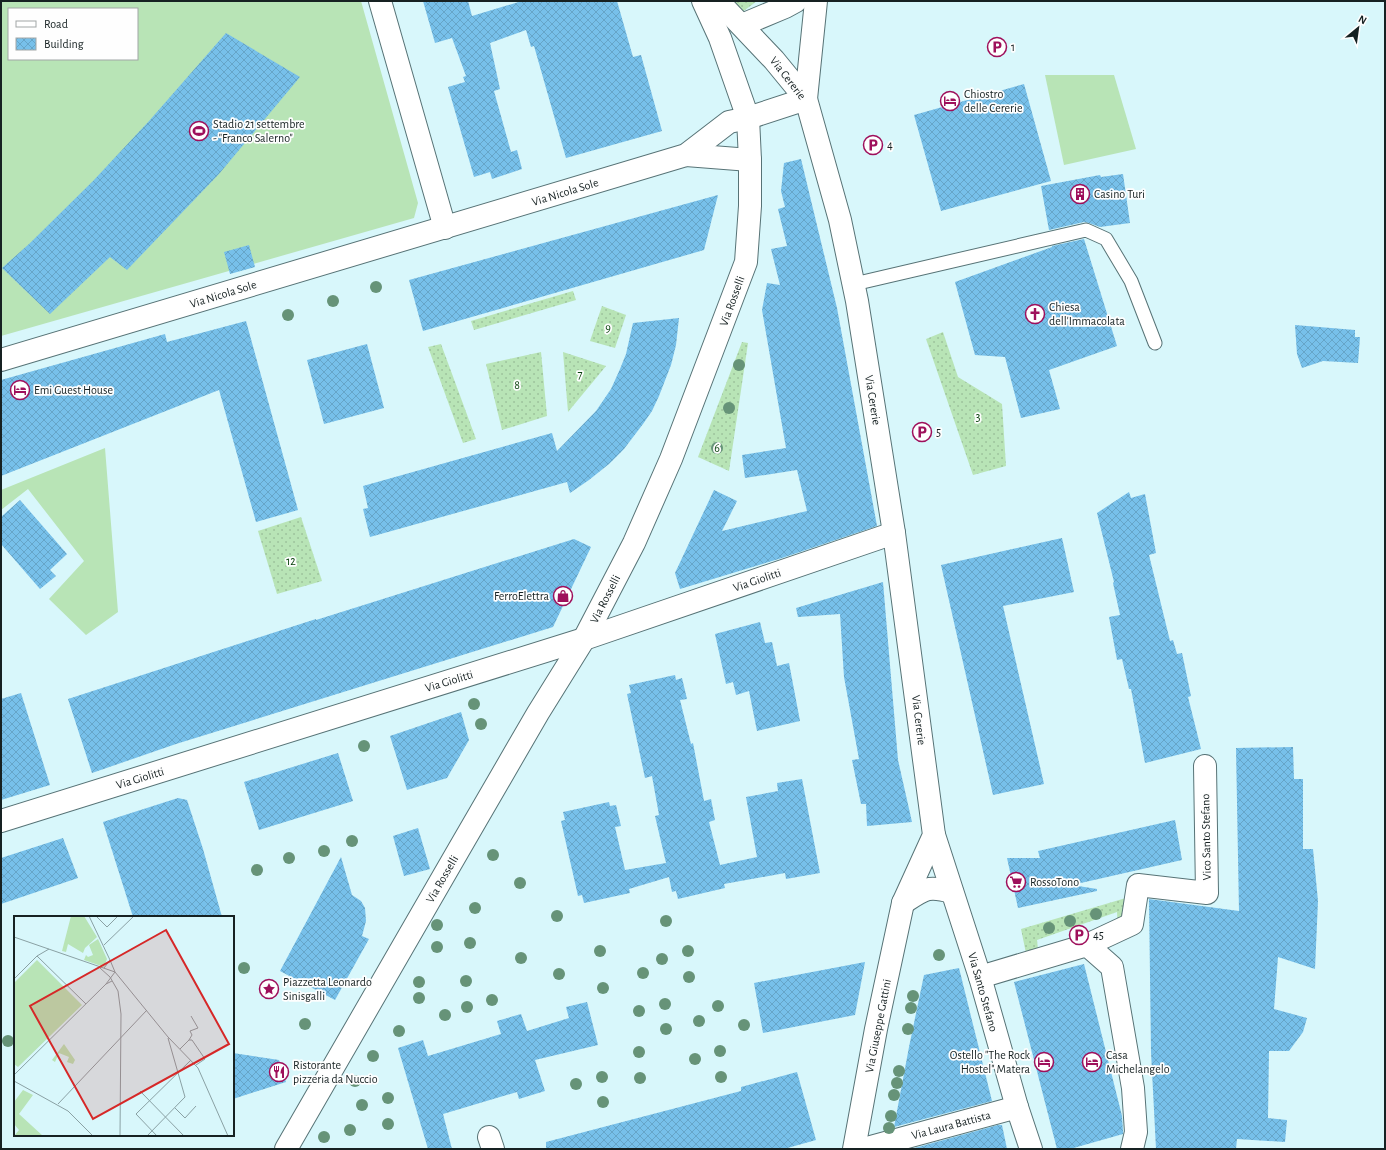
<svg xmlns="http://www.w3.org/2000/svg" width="1386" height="1150" font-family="'Alegreya Sans',sans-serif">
  <defs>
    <pattern id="garden-dots" width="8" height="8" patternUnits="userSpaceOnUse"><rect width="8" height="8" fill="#b8e4b6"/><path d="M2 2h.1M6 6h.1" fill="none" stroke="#9dc39c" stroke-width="1.8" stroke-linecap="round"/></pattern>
    <pattern id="building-cross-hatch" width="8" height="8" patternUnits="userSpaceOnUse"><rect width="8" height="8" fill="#77c0ea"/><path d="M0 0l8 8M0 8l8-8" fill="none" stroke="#66a5c8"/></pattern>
  </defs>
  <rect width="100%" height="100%" fill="#d8f7fb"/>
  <!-- grass -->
  <g fill="#b8e4b6" fill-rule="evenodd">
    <path d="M1,1h360l57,202 -4,15 -413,118zM9,9h128v50h-128z"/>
    <polygon points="1045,75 1114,75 1136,149 1064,165"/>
    <polygon points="105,448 118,612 86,635 49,599 84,561 28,489 1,510 1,490"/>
  </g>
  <!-- garden -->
  <g fill="url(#garden-dots)">
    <polygon points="731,1 757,1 741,13"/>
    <polygon points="573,291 576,300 474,330 471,321"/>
    <polygon points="602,306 626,315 615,348 590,341"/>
    <polygon points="943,332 958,377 1002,404 1006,466 973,475 926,339"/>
    <polygon points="742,342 748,343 729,471 698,457"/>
    <polygon points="441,344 476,439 463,443 428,347"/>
    <polygon points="541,352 547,416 502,430 486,364"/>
    <polygon points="563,352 606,366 568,412"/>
    <polygon points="301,517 322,581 277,594 258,531"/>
    <polygon points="1136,895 1118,930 1117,912 1037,940 1039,959 1028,963 1021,929"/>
  </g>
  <!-- building -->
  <g fill="url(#building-cross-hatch)">
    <polygon points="423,1 468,1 472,16 522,1 617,1 633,57 641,55 662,131 566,158 534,46 531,47 526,30 490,43 500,89 494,91 511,152 517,150 522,169 492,179 490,172 474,177 448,87 465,82 463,77 466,76 452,38 435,43"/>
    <polygon points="226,33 300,77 219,174 127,270 110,257 50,314 2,268 29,244 93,181 149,121"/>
    <polygon points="1024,84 1051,181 941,211 914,115"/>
    <polygon points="801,159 837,308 877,526 782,558 680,589 675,573 714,490 737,501 722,531 807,511 797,470 745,478 742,455 786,448 762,310 767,283 780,285 771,249 787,246 778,209 785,207 781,191 784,163"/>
    <polygon points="1123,174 1130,223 1100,227 1089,223 1084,222 1049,230 1041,186 1100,175 1101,177"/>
    <polygon points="718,195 704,250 423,331 409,280"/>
    <polygon points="1084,239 1117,346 1049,370 1060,409 1021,418 1005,357 975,355 955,282 1052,247 1052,246"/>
    <polygon points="249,245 255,267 230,274 224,252"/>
    <polygon points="679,318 676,345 671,365 659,396 652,411 643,424 624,449 609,464 589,480 570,493 567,482 370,537 363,509 368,508 363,486 552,433 557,451 596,411 611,389 620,369 626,354 633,323"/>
    <polygon points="246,321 298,510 256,522 219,390 1,476 1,380 165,334 167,342"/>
    <polygon points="1295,325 1355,330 1355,337 1360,337 1358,363 1323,361 1302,368 1297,354"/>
    <polygon points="367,344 384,408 324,424 307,360"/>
    <polygon points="1129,492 1131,498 1145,494 1156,553 1149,555 1170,641 1173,640 1177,654 1182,653 1191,696 1188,697 1201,749 1145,763 1131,689 1129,689 1122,659 1117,660 1109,617 1120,615 1113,583 1114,582 1097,513"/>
    <polygon points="20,500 67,554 50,570 56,576 40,589 1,544 1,517"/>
    <polygon points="1062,538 1074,592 1003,606 1044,784 993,795 941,565"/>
    <polygon points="574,539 591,547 553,627 176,744 92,773 68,699 316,619 316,620"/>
    <polygon points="883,582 898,760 912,822 867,826 866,804 861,804 852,760 859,759 844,677 840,614 798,617 796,608"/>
    <polygon points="760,622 765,643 772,642 777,666 789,663 800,721 757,731 749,691 736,695 733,682 726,684 715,634"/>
    <polygon points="675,675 676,680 682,678 687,699 680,700 691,744 693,743 704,801 711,799 715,820 709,822 720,865 757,857 746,797 778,791 777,783 802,779 820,873 786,879 785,873 724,884 725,888 678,899 676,891 672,892 669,877 629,889 630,893 584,903 582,895 578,896 561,821 565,820 563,812 609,802 610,806 616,805 621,826 615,827 625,870 666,863 655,816 659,815 652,776 645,778 627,694 631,693 629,685"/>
    <polygon points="21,693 50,785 1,800 1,699"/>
    <polygon points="461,712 469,740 447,778 407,790 390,736"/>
    <polygon points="1293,747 1294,779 1303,779 1303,849 1313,849 1318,901 1315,969 1278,957 1274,1009 1307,1018 1303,1032 1289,1051 1269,1051 1268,1118 1287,1120 1285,1142 1237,1139 1236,1149 1156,1149 1151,1052 1149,899 1239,911 1236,748"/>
    <polygon points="338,753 353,801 259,830 244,782"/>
    <polygon points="178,798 187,800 203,849 222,917 133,917 103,822"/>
    <polygon points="1175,820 1182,860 1072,885 1097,889 1097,891 1018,908 1007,858 1040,858 1038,851"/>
    <polygon points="418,828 430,869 404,876 393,836"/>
    <polygon points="63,838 78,878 1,904 1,858"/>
    <polygon points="341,857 352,895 361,901 365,908 366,921 362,936 369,939 335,1000 280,971"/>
    <polygon points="865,962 855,1015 763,1033 754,983"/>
    <polygon points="1084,964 1122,1116 1123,1131 1123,1134 1070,1149 1057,1149 1014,982"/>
    <polygon points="959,968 992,1101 894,1127 909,1047 924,975"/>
    <polygon points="587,1002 598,1045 535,1060 545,1091 519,1099 517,1092 443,1114 452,1149 428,1149 398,1048 423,1040 428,1056 501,1034 497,1021 521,1014 527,1031 569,1018 566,1007"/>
    <polygon points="233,1053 279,1060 286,1082 233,1099"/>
    <polygon points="797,1072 816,1140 784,1149 546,1149 546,1142 741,1091 741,1087"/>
    <polygon points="998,1125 1002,1125 1007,1149 911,1149"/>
  </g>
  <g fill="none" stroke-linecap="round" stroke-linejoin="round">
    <!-- lane casing -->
    <g stroke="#577376" stroke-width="15">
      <polyline id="lane" points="854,284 1086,230 1106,239 1131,281 1155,343"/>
    </g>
    <!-- street casing -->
    <g stroke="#577376" stroke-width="24">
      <g id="street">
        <polyline points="380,1 445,228"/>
        <polyline points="742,25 785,7 796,1"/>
        <polyline points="686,155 750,160"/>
        <polyline points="1,360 686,155 729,122 748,118 806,99 816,1"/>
        <polyline points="1,821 584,639 894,533"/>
        <polyline points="934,835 980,977 1017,1107 1031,1149"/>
        <path d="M903,903c21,-14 24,-18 49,-11"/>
        <polyline points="1087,945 1132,924 1138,885 1207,893 1205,766"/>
        <polyline points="980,977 1087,945 1112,967 1133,1088 1136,1132 1132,1149"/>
        <polyline points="489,1137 493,1149"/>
        <polyline points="286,1149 458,851 538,713 584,639 634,543 671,459 746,262 750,206 750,160 748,118 720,38 703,1"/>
        <polyline points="863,1149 1017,1107"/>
      </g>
    </g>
    <!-- secondary casing -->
    <g stroke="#577376" stroke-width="24">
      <polyline id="secondary" points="718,1 774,60 806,99 840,220 857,301 894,533 934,835 903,903 876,1029 854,1149"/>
    </g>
    <!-- lane -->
    <use href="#lane" stroke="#fff" stroke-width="13"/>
    <!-- street -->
    <use href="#street" stroke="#fff" stroke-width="22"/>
    <!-- secondary -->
    <use href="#secondary" stroke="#fff" stroke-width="22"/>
  </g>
  <!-- trees -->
  <g fill="#669378">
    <circle cx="376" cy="287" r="6"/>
    <circle cx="333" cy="301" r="6"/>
    <circle cx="288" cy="315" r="6"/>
    <circle cx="739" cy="365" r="6"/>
    <circle cx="729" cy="408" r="6"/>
    <circle cx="717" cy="448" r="6"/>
    <circle cx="474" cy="704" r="6"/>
    <circle cx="481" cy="724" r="6"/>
    <circle cx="364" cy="746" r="6"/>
    <circle cx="352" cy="841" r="6"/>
    <circle cx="324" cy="851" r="6"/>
    <circle cx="493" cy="855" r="6"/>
    <circle cx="289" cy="858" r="6"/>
    <circle cx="257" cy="870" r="6"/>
    <circle cx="520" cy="883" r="6"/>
    <circle cx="475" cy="908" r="6"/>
    <circle cx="1096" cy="914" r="6"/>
    <circle cx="557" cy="916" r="6"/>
    <circle cx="666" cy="921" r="6"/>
    <circle cx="1070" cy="921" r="6"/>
    <circle cx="437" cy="925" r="6"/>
    <circle cx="1049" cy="928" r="6"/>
    <circle cx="470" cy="943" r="6"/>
    <circle cx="437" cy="947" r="6"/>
    <circle cx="600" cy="951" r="6"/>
    <circle cx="688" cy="951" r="6"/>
    <circle cx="939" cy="955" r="6"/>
    <circle cx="521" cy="958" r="6"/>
    <circle cx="662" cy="959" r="6"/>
    <circle cx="244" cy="968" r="6"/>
    <circle cx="643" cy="973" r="6"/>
    <circle cx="559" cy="974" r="6"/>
    <circle cx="689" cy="977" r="6"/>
    <circle cx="466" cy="981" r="6"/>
    <circle cx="419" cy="982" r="6"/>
    <circle cx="603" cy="988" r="6"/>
    <circle cx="913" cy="996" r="6"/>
    <circle cx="419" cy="998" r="6"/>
    <circle cx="492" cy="1000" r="6"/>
    <circle cx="665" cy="1004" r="6"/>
    <circle cx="718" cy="1006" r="6"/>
    <circle cx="467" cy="1007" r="6"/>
    <circle cx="911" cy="1008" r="6"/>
    <circle cx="639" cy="1011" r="6"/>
    <circle cx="445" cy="1015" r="6"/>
    <circle cx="699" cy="1021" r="6"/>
    <circle cx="305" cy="1024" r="6"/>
    <circle cx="744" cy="1025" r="6"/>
    <circle cx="666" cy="1029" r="6"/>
    <circle cx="908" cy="1029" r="6"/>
    <circle cx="399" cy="1031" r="6"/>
    <circle cx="8" cy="1041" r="6"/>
    <circle cx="720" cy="1051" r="6"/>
    <circle cx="639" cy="1052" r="6"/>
    <circle cx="373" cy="1056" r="6"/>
    <circle cx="695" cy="1059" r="6"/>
    <circle cx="899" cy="1071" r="6"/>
    <circle cx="602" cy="1077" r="6"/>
    <circle cx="721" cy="1077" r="6"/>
    <circle cx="640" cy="1078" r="6"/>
    <circle cx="355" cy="1081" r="6"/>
    <circle cx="897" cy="1083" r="6"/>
    <circle cx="576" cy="1084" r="6"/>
    <circle cx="894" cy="1095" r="6"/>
    <circle cx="388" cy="1098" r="6"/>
    <circle cx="603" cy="1102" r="6"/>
    <circle cx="362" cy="1105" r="6"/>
    <circle cx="891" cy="1116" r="6"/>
    <circle cx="388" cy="1124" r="6"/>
    <circle cx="889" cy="1128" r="6"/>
    <circle cx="350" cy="1130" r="6"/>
    <circle cx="324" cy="1137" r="6"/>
  </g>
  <!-- icons -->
  <defs>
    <g id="parking-ring" transform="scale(1)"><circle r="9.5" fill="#fefefe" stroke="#9e0f5b" stroke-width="1.5"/><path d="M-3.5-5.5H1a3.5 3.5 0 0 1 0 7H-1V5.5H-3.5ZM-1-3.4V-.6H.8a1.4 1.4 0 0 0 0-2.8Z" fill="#9e0f5b"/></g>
    <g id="hotel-ring" transform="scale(1)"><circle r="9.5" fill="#fefefe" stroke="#9e0f5b" stroke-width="1.5"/><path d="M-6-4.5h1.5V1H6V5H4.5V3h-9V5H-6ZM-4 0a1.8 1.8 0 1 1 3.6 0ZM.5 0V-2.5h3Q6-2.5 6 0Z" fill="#9e0f5b"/></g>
    <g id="stadium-ring" transform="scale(1)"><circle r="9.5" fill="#fefefe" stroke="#9e0f5b" stroke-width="1.5"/><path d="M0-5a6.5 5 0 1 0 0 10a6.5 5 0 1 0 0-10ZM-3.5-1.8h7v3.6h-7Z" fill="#9e0f5b"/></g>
    <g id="building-ring" transform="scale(1)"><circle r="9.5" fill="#fefefe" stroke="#9e0f5b" stroke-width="1.5"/><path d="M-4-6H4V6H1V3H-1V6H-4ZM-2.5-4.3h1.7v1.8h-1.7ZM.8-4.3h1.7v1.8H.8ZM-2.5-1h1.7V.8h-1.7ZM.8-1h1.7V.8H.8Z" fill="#9e0f5b"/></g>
    <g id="church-ring" transform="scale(1)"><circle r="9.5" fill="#fefefe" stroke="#9e0f5b" stroke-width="1.5"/><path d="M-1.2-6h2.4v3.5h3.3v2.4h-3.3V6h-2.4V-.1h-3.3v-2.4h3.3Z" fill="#9e0f5b"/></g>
    <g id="shop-ring" transform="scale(1)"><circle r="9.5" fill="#fefefe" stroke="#9e0f5b" stroke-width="1.5"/><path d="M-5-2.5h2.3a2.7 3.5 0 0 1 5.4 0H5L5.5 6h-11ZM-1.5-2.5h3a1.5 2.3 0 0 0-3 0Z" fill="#9e0f5b"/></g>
    <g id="supermarket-ring" transform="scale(1)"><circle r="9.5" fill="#fefefe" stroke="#9e0f5b" stroke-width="1.5"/><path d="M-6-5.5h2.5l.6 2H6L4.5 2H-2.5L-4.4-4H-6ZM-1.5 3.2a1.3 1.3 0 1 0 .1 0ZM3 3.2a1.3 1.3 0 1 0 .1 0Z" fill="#9e0f5b"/></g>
    <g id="sight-ring" transform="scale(1)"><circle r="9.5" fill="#fefefe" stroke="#9e0f5b" stroke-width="1.5"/><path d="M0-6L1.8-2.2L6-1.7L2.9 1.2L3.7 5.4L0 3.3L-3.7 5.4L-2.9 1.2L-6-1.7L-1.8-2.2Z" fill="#9e0f5b"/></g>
    <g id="restaurant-ring" transform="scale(1)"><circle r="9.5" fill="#fefefe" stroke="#9e0f5b" stroke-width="1.5"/><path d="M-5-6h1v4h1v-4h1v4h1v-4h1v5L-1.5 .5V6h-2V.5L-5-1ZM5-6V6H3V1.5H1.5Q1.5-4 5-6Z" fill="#9e0f5b"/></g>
  </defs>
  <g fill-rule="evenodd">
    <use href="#parking-ring" x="997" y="47"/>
    <use href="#hotel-ring" x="950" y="101"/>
    <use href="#stadium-ring" x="199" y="131"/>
    <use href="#parking-ring" x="873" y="145"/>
    <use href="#building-ring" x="1080" y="194"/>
    <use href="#church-ring" x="1035" y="314"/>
    <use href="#hotel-ring" x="20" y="390"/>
    <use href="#parking-ring" x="922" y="432"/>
    <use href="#shop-ring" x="563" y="596"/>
    <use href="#supermarket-ring" x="1016" y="882"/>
    <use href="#parking-ring" x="1079" y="935"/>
    <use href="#sight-ring" x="269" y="989"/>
    <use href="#hotel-ring" x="1044" y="1062"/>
    <use href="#hotel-ring" x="1092" y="1062"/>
    <use href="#restaurant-ring" x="279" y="1072"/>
  </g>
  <g text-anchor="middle" stroke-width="3.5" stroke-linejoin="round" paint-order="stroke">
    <!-- poi labels -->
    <g font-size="12" fill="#162122" stroke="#fefefe" text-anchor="start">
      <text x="1011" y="51">1</text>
      <text x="964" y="98">Chiostro<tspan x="964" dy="14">delle Cererie</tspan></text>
      <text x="213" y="128">Stadio 21 settembre<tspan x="213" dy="14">- "Franco Salerno"</tspan></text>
      <text x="887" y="149">4</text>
      <text x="1094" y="198">Casino Turi</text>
      <text x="1049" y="311">Chiesa<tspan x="1049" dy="14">dell'Immacolata</tspan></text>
      <text x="34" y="394">Emi Guest House</text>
      <text x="936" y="436">5</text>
      <text x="549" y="600" text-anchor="end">FerroElettra</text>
      <text x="1030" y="886">RossoTono</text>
      <text x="1093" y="939">45</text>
      <text x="283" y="986">Piazzetta Leonardo<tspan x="283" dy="14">Sinisgalli</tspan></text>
      <text x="1030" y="1059" text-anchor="end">Ostello "The Rock<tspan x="1030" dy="14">Hostel" Matera</tspan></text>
      <text x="1106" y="1059">Casa<tspan x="1106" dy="14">Michelangelo</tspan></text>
      <text x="293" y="1069">Ristorante<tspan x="293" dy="14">pizzeria da Nuccio</tspan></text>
    </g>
    <!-- street labels -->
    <g font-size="12" fill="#162122" stroke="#fefefe">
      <text transform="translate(788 78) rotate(52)" y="4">Via Cererie</text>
      <text transform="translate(565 192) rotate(-17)" y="4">Via Nicola Sole</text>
      <text transform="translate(223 294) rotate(-17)" y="4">Via Nicola Sole</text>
      <text transform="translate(732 301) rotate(-70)" y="4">Via Rosselli</text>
      <text transform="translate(873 400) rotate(81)" y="4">Via Cererie</text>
      <text transform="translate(757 580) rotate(-19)" y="4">Via Giolitti</text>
      <text transform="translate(605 599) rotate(-63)" y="4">Via Rosselli</text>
      <text transform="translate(449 681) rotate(-17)" y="4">Via Giolitti</text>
      <text transform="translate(919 720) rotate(83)" y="4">Via Cererie</text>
      <text transform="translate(140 778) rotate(-17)" y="4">Via Giolitti</text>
      <text transform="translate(1206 837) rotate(-91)" y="4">Vico Santo Stefano</text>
      <text transform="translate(442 879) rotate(-60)" y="4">Via Rosselli</text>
      <text transform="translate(983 992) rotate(74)" y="4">Via Santo Stefano</text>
      <text transform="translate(878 1026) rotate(-79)" y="4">Via Giuseppe Gattini</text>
      <text transform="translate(951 1125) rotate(-15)" y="4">Via Laura Battista</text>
    </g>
    <!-- park labels -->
    <g font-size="12" fill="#08410c" stroke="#fefefe">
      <text x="608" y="332">9</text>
      <text x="580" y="378">7</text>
      <text x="517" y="389">8</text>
      <text x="978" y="421">3</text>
      <text x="717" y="452">6</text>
      <text x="291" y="565">12</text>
    </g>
  </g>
  <!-- overview -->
  <g transform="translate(14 916)">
    <rect width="220" height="220" fill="#d8f7fb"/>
    <path d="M23,44l45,45 -64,62 -4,-3v-81zM50,128l11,16 -2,4 -6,-2 2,-5 -10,-4 -4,9 -3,-2zM9,174l10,5 -14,19 24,22h-29l5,-6 -5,-6v-22z" fill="#b8e4b6"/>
    <path d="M57,0h13l13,21 -12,11 -2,5 -15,-9 -2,8 -4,-1zM84,23l9,20 -3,8 -20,-7 2,-5 2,2 5,-2 -4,-10z" fill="#b8e4b6"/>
    <path fill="none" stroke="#8aa1a4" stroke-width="1" d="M75,0l21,44M82,0l11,11 11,-11M0,21l101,35 53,65 30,31 30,68M90,29l30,-29M23,40l49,48M86,52l10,9 8,14 3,23 -1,122M90,52l6,-8 5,12 -9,12M0,63l23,-23 12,-7M175,124l3,-5 -2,-4 8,-3 -7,-12M166,133l9,-9h3l13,19 -9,6M0,159l92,-91 6,-3M0,165l54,30 25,25M126,175l44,45M44,188l89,-94M161,192l10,10 11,-12M133,220l38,-39 -17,-59M143,220l-21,-22 55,-54"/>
    <path fill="#d62828" fill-opacity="0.15" stroke="#d62828" stroke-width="2" d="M152,14l63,114 -136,75 -63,-113z"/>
    <rect width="220" height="220" fill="none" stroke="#162122" stroke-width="2"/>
  </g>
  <!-- border -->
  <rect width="1386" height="1150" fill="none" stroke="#162122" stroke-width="4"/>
  <!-- legend -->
  <rect x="8" y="8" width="130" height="52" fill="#fefefe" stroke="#a1a6a6"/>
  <rect x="16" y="21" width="20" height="6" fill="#ffffff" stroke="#a1a6a6"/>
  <text x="44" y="28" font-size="12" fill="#162122">Road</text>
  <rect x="16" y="38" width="20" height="12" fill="url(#building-cross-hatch)" stroke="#a1a6a6"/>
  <text x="44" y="48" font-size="12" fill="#162122">Building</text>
  <!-- north arrow -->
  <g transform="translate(1358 28) rotate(29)" stroke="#fefefe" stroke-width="3" paint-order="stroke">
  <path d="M0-3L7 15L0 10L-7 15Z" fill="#162122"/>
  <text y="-6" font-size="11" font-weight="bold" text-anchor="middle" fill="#162122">N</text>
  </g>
</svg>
